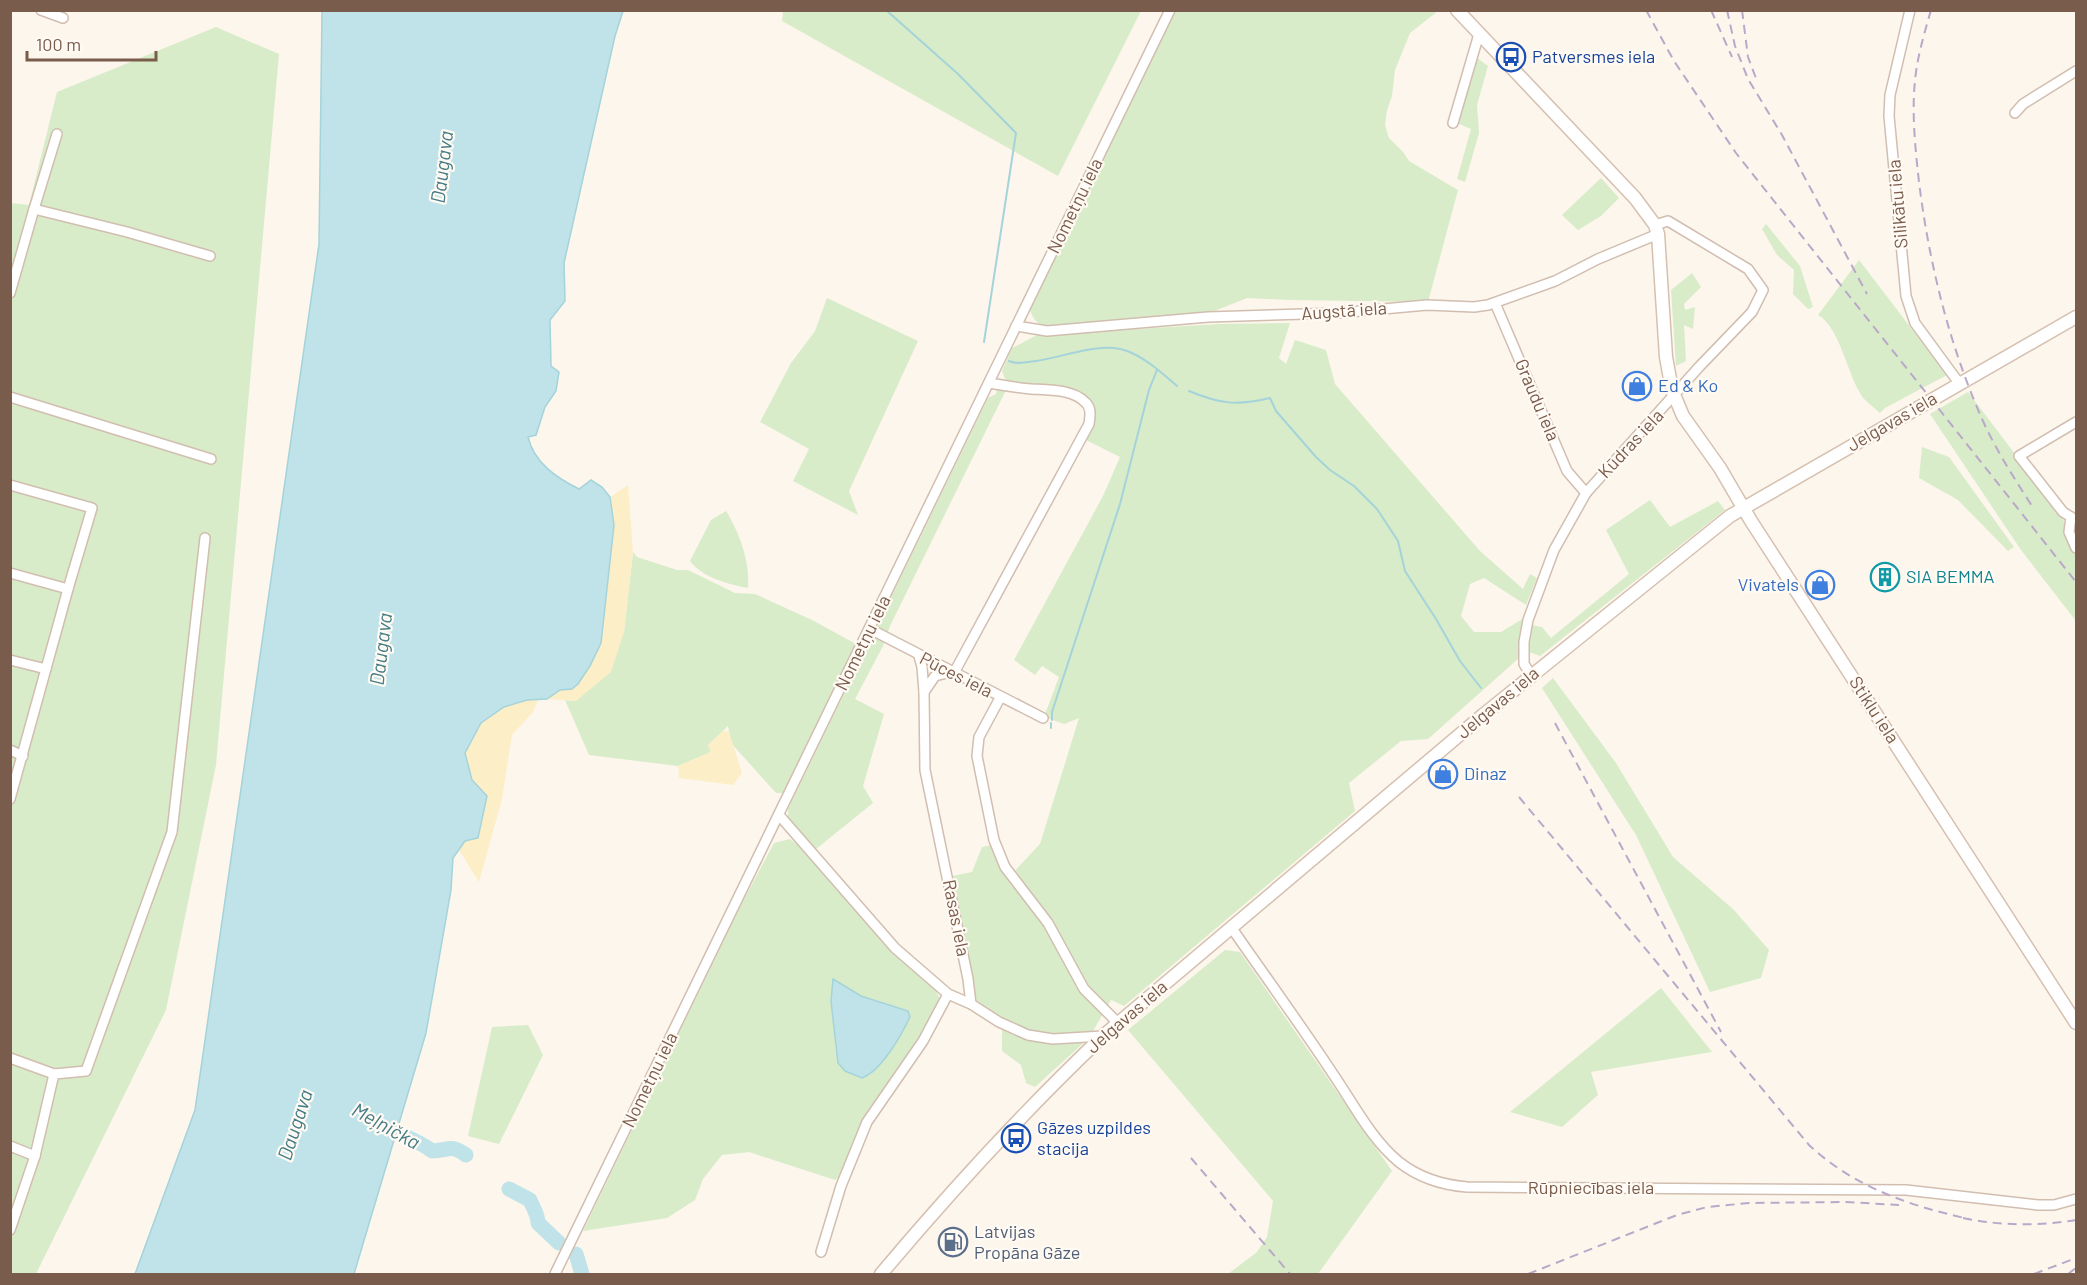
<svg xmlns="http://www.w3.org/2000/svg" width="2087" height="1285" font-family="Barlow,sans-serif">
  <rect width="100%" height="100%" fill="#fdf6ec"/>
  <!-- green -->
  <g fill="#d8ecc9" fill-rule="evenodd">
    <polygon points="783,11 1141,10 1141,11 1058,176 782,21"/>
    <path d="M1176,11h262l-28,22 -15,37 -3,26 -5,14 -2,15 4,13 14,14 6,9 49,29 -30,112 -138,-2 -43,-2 -40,16 -156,14c-12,-3 -17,-6 -21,-18z"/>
    <polygon points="216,27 279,54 216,765 166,1010 36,1274 10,1274 10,203 29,205 57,92"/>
    <polygon points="1476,57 1488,66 1477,105 1479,133 1465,182 1457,179 1471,129 1457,123"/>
    <polygon points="1601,178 1619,198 1601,216 1578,230 1562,215"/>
    <polygon points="1766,224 1800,266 1813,307 1808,309 1793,294 1794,270 1777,255 1762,229"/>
    <path d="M1859,260l88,115 -62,33 -5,5c-6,-6 -16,-12 -20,-20 -13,-21 -21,-67 -42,-78z"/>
    <polygon points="1692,273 1701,287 1684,304 1685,310 1695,307 1693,329 1684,325 1686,361 1676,366 1671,290"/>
    <polygon points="827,298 918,341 849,491 858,515 793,481 809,449 760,422 791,363 815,331"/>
    <path d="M1290,323l-11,35 7,6 9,-24 31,10 9,34 145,167 43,38 7,-15 7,4 -11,27 -42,-27 -14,6 -9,32 13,16h27l23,-14 -5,40 -91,81 -27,2 -52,42 6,28 -231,195 -13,-6 -22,38 -54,49 -9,-4 -5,-18 -19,-14v-33l-21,-12 -5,-7 -24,-123 20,-4 10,-25 10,-2 16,33 32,-34 39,-126 -15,6 -20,-7 15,-40 -17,-11 -7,9 -21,-15 89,-164 17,-39 -34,-17c7,-15 12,-25 3,-39l-77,-18 -7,-4 -3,-8 10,-23 25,-13 182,-11z"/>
    <polygon points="997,390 1006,390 890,626 883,646 855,699 884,714 863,786 873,803 816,849 788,820 788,809 988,398 996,394"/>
    <polygon points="1968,392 2062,516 2076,552 2076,621 2021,550 1930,414"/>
    <polygon points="1922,447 1949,457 2014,547 2008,551 1958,500 1919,478"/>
    <polygon points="1650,500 1670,527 1718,501 1725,510 1540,656 1529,652 1532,625 1542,627 1551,638 1629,574 1606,530"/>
    <path d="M726,511c14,23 24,51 22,77 -20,-4 -45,-10 -58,-27l21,-41z"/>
    <polygon points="633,552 637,557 677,570 688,570 735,593 755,594 812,620 856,644 784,793 776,793 731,743 728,726 708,745 711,752 678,766 589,755 565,700 576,701 624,632"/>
    <polygon points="1553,678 1616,763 1673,857 1733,909 1769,950 1761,978 1710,992 1636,835 1542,688"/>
    <path d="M790,839l20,16 125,133 6,14 -73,114 -26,59 -7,5 -86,-28 -27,3 -19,24 -8,21 -28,18 -84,13 157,-324 34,-64zM833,979l28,17 18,5 31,16 -18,32 -22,26 -34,-24 -5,-50z"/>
    <polygon points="1225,950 1240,952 1392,1171 1318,1274 1228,1274 1257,1252 1267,1237 1273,1201 1128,1030"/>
    <polygon points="1661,988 1712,1052 1591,1072 1598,1095 1562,1127 1510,1112"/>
    <polygon points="528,1025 543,1055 499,1144 468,1136 492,1027"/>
  </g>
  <!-- sand -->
  <g fill="#fcefc7">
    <polygon points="628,485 633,552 624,632 611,672 576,701 547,699 560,690 572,689 578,684 590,666 601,643 614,525 610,497"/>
    <polygon points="527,700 538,700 533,712 512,735 502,799 479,882 459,850 465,841 472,780 464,753 481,723 504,707"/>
    <polygon points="723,731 729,732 742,773 733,785 679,778 678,766 711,752 708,745"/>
  </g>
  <!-- water -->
  <g fill="#bfe3e8" stroke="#a5d3da" stroke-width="1.5">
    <path d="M322,11h301l-8,25 -51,227 1,38 -15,19 1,46 8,6 -3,19 -11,16 -9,28 -8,2c6,26 29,41 51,52l12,-9 11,7 8,10 4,28 -13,118 -11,23 -12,18 -6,5 -12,1 -13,9 -20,1 -23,7 -23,16 -16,30 7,27 15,16 -9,42 -13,3 -12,17 -2,32 -25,143 -72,241h-219l60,-164 124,-866z"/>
    <path d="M833,979l28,17 47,15 2,6c-9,19 -29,54 -48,61l-17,-7 -7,-8 -7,-62z"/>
  </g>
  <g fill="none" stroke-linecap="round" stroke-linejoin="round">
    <!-- stream -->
    <g stroke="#a5d3da" stroke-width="2">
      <polyline points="886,10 958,74 1016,133 984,342"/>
      <path d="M1009,361c8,4 18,1 27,0 30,-4 67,-22 96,-8 17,8 31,21 45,33"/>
      <path d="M1189,391c31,13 48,15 81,7l6,13 40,46 14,13 24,16 23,23 21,32 7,30 31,48 24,42 21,27"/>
      <polyline points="1052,720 1052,712 1120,504 1149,390 1157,370"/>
      <polyline points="1051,728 1051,723"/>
    </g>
    <!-- river -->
    <g stroke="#bfe3e8" stroke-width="15">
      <path d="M380,1124c14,8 42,18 52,27 17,0 17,-8 34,4"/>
      <path d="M509,1189l21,11c3,8 8,14 8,23l21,20"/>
      <polyline points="576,1254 582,1274"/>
    </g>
    <!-- street casing -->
    <g stroke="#d1beb0" stroke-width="12">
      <g id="street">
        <polyline points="41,10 63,18"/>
        <polyline points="1910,10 1890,95 1889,116 1906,296 1915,323 1959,383"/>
        <polyline points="2015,113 2023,104 2076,71"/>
        <polyline points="1453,123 1479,34"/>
        <polyline points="34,209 57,134"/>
        <polyline points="10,293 34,209 127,232 210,256"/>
        <polyline points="1495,303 1567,471 1586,493"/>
        <polyline points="1016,326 1047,331 1208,317 1339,313 1427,305 1474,307 1488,305 1555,281 1598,259 1658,234"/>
        <polyline points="10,397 211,459"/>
        <polyline points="10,485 92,508 68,589 10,799"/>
        <polyline points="2071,517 2063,512 2019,456 2076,422"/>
        <polyline points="2071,517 2069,532 2076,548"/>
        <polyline points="10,573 68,589"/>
        <polyline points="870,629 1043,718"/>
        <polyline points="919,656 922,667 924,692 935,676 955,671"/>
        <polyline points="10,660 46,669"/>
        <path d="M955,671l134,-247c1,-8 3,-16 -4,-22 -13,-13 -37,-12 -54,-13 -14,-1 -28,-4 -42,-6"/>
        <polyline points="1531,675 1524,664 1524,642 1528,620 1554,550 1586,493 1699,367 1752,312 1763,290 1748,269 1668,221 1655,225"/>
        <polyline points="924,692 925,770 968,979 971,1004"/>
        <polyline points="1000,698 979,737 977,756 994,840 1005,867 1048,923 1084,989 1118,1023"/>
        <polyline points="10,750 23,756"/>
        <polyline points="779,815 895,948 948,994 971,1004 999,1022 1028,1035 1053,1039 1103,1036"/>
        <path d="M1231,927c34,49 69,97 102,147 20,29 38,65 66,88 19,15 43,23 68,25l439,3 132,15h16l22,-6"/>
        <polyline points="10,1058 54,1074"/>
        <polyline points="10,1146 35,1156"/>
        <polyline points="10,1230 35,1156 54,1074 86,1071 172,832 205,538"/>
        <polyline points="821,1252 841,1186 867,1122 923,1041 948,994"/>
        <polyline points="555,1274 1170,10"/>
      </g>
    </g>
    <!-- secondary casing -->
    <g stroke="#d6c0b0" stroke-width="15">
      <g id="secondary">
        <polyline points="1457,10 1635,198 1655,225 1658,234 1666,357 1672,390 1683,416 1720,468 1751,521 2076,1023"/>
        <path d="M881,1274c70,-83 143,-163 222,-238l380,-321 247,-199 346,-199"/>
      </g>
    </g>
    <!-- street -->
    <use href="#street" stroke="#fff" stroke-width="9"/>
    <!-- secondary -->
    <use href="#secondary" stroke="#fff" stroke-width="12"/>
    <!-- rail -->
    <g stroke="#b9a8c9" stroke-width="2" stroke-dasharray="9 6" stroke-linecap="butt">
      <polyline points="1646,10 1674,61 1736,153 2076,582"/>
      <polyline points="1711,10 1732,57"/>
      <polyline points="1727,10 1735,46 1748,79 1782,135 1867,294"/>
      <polyline points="1742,10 1748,57 1757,81"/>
      <path d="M1931,10c-6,21 -12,41 -15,62 -5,36 -1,74 3,110 10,81 30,162 63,237 14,31 32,59 50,87"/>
      <polyline points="1555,723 1721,1032"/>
      <path d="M1519,797l290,348c45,42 101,61 160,74"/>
      <polyline points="1191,1158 1290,1274"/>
      <path d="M1963,1218c39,8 75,8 113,2"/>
      <polyline points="1528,1274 1677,1215 1707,1207 1749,1203 1846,1202 1899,1205"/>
      <polyline points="2034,1274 2076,1258"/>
      <polyline points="2068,1274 2076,1268"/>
    </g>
  </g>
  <!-- icons -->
  <defs>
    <g id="bus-ring" transform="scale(1.5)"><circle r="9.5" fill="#fffaf3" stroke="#1a4fb4" stroke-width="1.5"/><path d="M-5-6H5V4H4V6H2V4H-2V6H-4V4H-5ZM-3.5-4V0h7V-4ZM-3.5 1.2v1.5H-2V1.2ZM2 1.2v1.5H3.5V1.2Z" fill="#1a4fb4"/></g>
    <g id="shop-ring" transform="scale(1.5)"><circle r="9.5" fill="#fffaf3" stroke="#3f7fe0" stroke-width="1.5"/><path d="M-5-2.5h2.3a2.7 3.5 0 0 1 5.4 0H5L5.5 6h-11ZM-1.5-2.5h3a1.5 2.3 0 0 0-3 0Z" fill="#3f7fe0"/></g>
    <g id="building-ring" transform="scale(1.5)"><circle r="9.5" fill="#fffaf3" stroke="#0f9aa8" stroke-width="1.5"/><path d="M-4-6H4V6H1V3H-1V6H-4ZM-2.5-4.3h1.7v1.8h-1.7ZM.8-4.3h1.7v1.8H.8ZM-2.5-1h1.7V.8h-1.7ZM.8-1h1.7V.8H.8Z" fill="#0f9aa8"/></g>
    <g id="fuel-ring" transform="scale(1.5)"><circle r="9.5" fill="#fffaf3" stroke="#5c6f8a" stroke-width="1.5"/><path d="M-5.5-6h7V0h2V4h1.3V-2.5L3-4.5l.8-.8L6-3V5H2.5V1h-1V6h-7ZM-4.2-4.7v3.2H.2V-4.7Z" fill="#5c6f8a"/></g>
  </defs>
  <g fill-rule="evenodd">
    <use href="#bus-ring" x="1511" y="57"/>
    <use href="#shop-ring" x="1637" y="386"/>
    <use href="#building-ring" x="1885" y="577"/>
    <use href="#shop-ring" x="1820" y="585"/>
    <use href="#shop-ring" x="1443" y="774"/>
    <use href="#bus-ring" x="1016" y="1138"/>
    <use href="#fuel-ring" x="953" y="1242"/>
  </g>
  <g text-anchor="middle" stroke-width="4.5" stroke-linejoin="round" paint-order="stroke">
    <!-- transit labels -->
    <g font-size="18" fill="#164399" stroke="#fffaf3" text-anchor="start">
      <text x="1532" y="63">Patversmes iela</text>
      <text x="1037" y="1134">Gāzes uzpildes<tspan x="1037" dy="21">stacija</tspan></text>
    </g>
    <!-- street labels -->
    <g font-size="18" fill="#7a5c4d" stroke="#fffaf3">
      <text transform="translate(1898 204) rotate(-95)" y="6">Silikātu iela</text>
      <text transform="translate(1075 206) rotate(-64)" y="6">Nometņu iela</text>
      <text transform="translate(1344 311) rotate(-4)" y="6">Augstā iela</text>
      <text transform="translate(1537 400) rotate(67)" y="6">Graudu iela</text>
      <text transform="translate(1892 422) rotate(-30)" y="6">Jelgavas iela</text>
      <text transform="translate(1631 444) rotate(-47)" y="6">Kūdras iela</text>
      <text transform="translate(863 643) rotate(-64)" y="6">Nometņu iela</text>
      <text transform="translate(956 675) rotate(27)" y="6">Pūces iela</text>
      <text transform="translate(1498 703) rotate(-40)" y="6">Jelgavas iela</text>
      <text transform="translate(1874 710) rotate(57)" y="6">Stiklu iela</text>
      <text transform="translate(956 918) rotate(79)" y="6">Rasas iela</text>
      <text transform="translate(1127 1017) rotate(-41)" y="6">Jelgavas iela</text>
      <text transform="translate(650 1080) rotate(-64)" y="6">Nometņu iela</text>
      <text x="1591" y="1194">Rūpniecības iela</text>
    </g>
    <!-- shop labels -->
    <g font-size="18" fill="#366cbe" stroke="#fffaf3" text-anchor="start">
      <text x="1658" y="392">Ed &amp; Ko</text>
      <text x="1799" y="591" text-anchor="end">Vivatels</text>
      <text x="1464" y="780">Dinaz</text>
    </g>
    <!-- culture labels -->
    <g font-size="18" fill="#0d838f" stroke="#fffaf3" text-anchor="start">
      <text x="1906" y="583">SIA BEMMA</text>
    </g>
    <!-- service labels -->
    <g font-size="18" fill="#4e5e75" stroke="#fffaf3" text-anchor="start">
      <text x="974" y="1238">Latvijas<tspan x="974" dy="21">Propāna Gāze</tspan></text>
    </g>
    <!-- water labels -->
    <g font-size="20" font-style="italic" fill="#437c86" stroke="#fffaf3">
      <text transform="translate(442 167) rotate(-83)" y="7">Daugava</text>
      <text transform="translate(381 649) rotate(-83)" y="7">Daugava</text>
      <text transform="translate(295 1125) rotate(-72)" y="7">Daugava</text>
      <text transform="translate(386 1126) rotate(29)" y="7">Meļņička</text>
    </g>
  </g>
  <!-- border -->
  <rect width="2087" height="1285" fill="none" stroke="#7a5c4d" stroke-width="24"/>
  <!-- scale -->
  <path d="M27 51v9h129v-9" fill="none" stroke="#7a5c4d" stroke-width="3"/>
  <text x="36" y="51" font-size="18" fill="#7a5c4d" stroke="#fffaf3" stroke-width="4.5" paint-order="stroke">100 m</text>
</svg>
